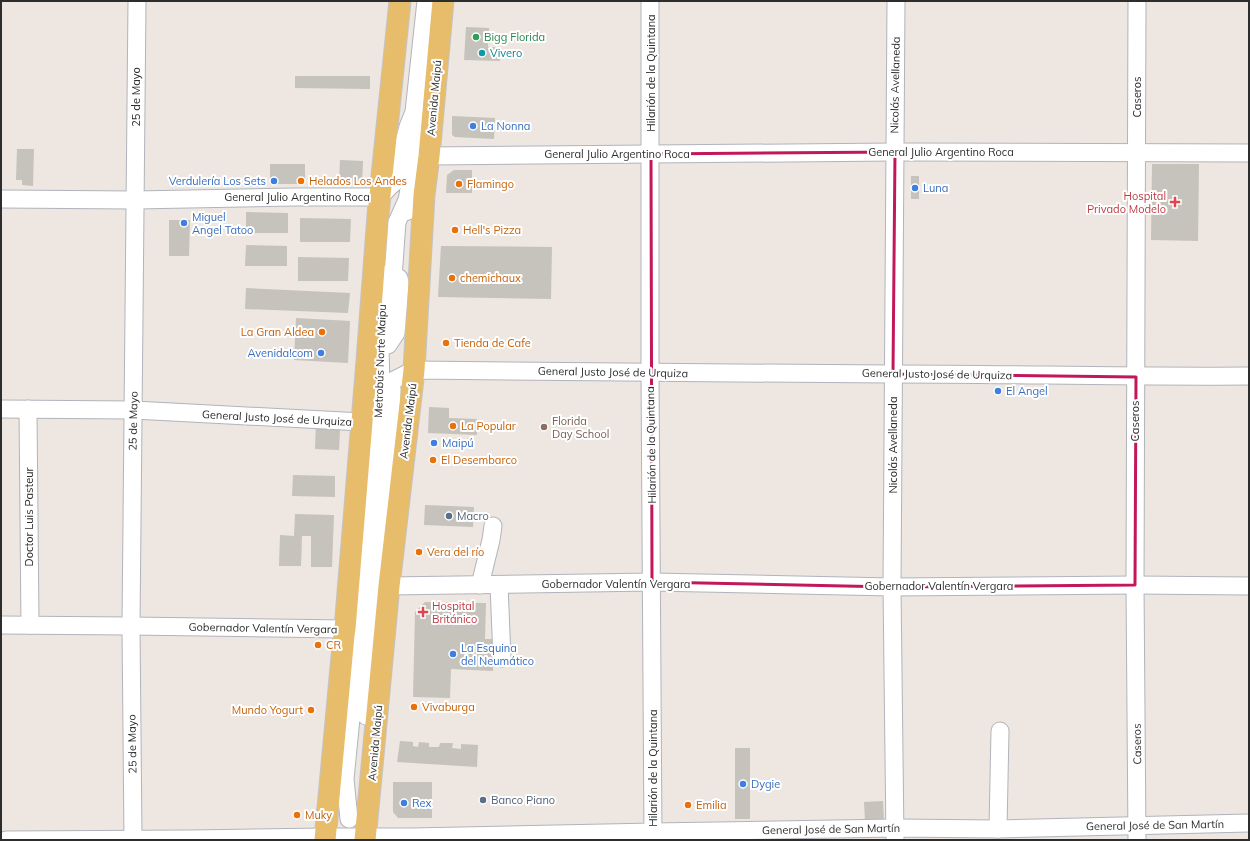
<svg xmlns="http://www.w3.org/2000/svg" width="1250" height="841" font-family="Mulish,sans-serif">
  <rect width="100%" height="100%" fill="#ede6e1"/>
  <!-- building -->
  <g fill="#c6c2bc">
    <polygon points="466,27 489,28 488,47 500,47 500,61 464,60"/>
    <polygon points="295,76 370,76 370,89 295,88"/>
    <polygon points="452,116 495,118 494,139 455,137 452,135"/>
    <polygon points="17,149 34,149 33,186 22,185 22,180 16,180"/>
    <polygon points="340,160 363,161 362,185 339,184"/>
    <rect x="270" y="164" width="35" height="20"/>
    <polygon points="1152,164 1199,164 1198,241 1151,240"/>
    <polygon points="454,170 472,170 472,193 446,193 447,175"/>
    <rect x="911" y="176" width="8" height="23"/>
    <polygon points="246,212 288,213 288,233 246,233"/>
    <polygon points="300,218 351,219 350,242 300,242"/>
    <polygon points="169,220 190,220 189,256 169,256"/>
    <polygon points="246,245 287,246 287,266 245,266"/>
    <polygon points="441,246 552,247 551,299 438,297"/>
    <polygon points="298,257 349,258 348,281 298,281"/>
    <polygon points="246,288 350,293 348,313 245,309"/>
    <polygon points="296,318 350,321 348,363 294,360"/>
    <polygon points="429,407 449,408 449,418 477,419 477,435 428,433"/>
    <polygon points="316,422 332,422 340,430 339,450 315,449"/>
    <polygon points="293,475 335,476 335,497 292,496"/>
    <polygon points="425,505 474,507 473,527 424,525"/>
    <polygon points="295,514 334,515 332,567 311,567 311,536 302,536 301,566 279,566 280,535 294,536"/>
    <polygon points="425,602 486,603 485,639 493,639 493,671 451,669 450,698 413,697 415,612"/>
    <polygon points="400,741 413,742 413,746 418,747 419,742 429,743 429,747 439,747 440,743 453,743 452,748 461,749 461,744 478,745 477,767 397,762"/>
    <rect x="735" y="748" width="15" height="71"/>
    <polygon points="393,782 432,782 432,818 398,818 393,812"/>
    <polygon points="883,801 884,820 865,821 864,802"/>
  </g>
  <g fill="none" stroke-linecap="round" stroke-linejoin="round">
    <!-- minor casing -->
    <g stroke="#b1b4bc" stroke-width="19">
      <g id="minor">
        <polyline points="650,1 650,373 653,840"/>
        <polyline points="1137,1 1135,585 1137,840"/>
        <polyline points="393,184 408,127 414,112 426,1"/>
        <polyline points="1,199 135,200 296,197 380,197 394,182 429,156 895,152 1249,153"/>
        <path d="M406,212c2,-33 14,-64 17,-96"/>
        <polyline points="392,291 397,222 407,200"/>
        <polyline points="388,345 396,333 400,283 399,278"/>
        <path d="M1,409l133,1 228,12 19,-30 11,-11 22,-11c159,2 319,3 478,4 119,0 238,3 357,2"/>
        <polyline points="28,409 30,625"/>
        <polyline points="480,585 491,540 493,526"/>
        <polyline points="499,585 502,658"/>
        <polyline points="371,599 381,500 391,416 392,389"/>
        <polyline points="1,625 131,626 345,629 359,609 389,586 652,582 892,587 1135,585 1249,586"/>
        <polyline points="366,716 373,637 370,591"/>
        <polyline points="349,819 345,779 352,708 362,636 357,601 381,392 380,344 383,274"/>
        <polyline points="998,829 1000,731"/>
        <polyline points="6,840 192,839 325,837 412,837 653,832 895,828 998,829 1249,823"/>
        <polyline points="133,840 131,626 137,1"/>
        <polyline points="895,840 892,587 896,1"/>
      </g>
    </g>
    <!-- major casing -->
    <g stroke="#c4c4c4" stroke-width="23">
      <g id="major">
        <polyline points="325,840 344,635 345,629 367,361 378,215 400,1"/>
        <polyline points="365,840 389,586 414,370 424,195 429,156 443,1"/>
      </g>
    </g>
    <!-- minor -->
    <use href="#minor" stroke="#fff" stroke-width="17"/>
    <!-- major -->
    <use href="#major" stroke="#e7bd6c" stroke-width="21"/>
  </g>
  <!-- marked area -->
  <path fill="none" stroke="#c2185b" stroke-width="3" stroke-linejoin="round" d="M895,152l-2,222 243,3 -1,208 -243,2 -240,-5 -1,-428z"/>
  <!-- markers -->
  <circle fill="#2e9e5b" stroke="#fff" stroke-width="1.5" cx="476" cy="37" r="4"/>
  <circle fill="#0f9aa8" stroke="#fff" stroke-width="1.5" cx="482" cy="53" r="4"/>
  <g fill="#3f7fe0" stroke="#fff" stroke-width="1.5">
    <circle cx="473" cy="126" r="4"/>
    <circle cx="274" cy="181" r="4"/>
    <circle cx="915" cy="188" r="4"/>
    <circle cx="184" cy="223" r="4"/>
    <circle cx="321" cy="353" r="4"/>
    <circle cx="998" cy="391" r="4"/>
    <circle cx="434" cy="443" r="4"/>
    <circle cx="453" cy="654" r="4"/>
    <circle cx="743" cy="784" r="4"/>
    <circle cx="404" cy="803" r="4"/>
  </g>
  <g fill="#e8710a" stroke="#fff" stroke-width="1.5">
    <circle cx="301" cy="181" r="4"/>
    <circle cx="459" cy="184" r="4"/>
    <circle cx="455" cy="230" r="4"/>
    <circle cx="452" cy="278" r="4"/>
    <circle cx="322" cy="332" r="4"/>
    <circle cx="446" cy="343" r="4"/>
    <circle cx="453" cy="426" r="4"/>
    <circle cx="433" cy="460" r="4"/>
    <circle cx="419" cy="552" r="4"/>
    <circle cx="318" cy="645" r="4"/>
    <circle cx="414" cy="707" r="4"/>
    <circle cx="311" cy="710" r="4"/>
    <circle cx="688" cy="805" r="4"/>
    <circle cx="297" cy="815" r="4"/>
  </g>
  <g fill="#e0444e" stroke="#fff" stroke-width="1.5">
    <path d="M1173 196h4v4h4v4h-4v4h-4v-4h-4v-4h4z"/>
    <path d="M421 606h4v4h4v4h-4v4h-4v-4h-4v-4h4z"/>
  </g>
  <circle fill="#8d6e63" stroke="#fff" stroke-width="1.5" cx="544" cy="427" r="4"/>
  <g fill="#5c6f8a" stroke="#fff" stroke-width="1.5">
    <circle cx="449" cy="516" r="4"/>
    <circle cx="483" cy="800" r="4"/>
  </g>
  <g text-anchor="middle" stroke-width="4" stroke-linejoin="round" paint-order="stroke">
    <!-- leisure labels -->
    <g font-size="11" fill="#27864d" stroke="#fff" text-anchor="start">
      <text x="484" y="41">Bigg Florida</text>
    </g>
    <!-- culture labels -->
    <g font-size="11" fill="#0d838f" stroke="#fff" text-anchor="start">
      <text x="490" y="57">Vivero</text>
    </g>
    <!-- street labels -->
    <g font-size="11" fill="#2d2d2d" stroke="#fff">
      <text transform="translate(651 73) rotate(-90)" y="4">Hilarión de la Quintana</text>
      <text transform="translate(895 85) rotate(-89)" y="4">Nicolás Avellaneda</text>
      <text transform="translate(136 97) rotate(-90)" y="4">25 de Mayo</text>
      <text transform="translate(1137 97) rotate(-90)" y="4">Caseros</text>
      <text transform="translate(434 98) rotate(-85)" y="4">Avenida Maipú</text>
      <text x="941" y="156">General Julio Argentino Roca</text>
      <text x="617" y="158">General Julio Argentino Roca</text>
      <text x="297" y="201">General Julio Argentino Roca</text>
      <text transform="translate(380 361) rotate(-88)" y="4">Metrobús Norte Maipu</text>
      <text transform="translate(613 372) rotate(1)" y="4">General Justo José de Urquiza</text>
      <text transform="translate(937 374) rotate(1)" y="4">General Justo José de Urquiza</text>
      <text transform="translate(277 418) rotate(3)" y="4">General Justo José de Urquiza</text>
      <text transform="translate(133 421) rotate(-89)" y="4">25 de Mayo</text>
      <text transform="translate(408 421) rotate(-83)" y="4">Avenida Maipú</text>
      <text transform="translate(1135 421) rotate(-90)" y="4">Caseros</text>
      <text transform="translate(651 445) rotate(-91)" y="4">Hilarión de la Quintana</text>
      <text transform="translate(893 445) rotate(-90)" y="4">Nicolás Avellaneda</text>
      <text transform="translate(29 517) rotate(-90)" y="4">Doctor Luis Pasteur</text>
      <text x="616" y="588">Gobernador Valentín Vergara</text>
      <text x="939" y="590">Gobernador Valentín Vergara</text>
      <text transform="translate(263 628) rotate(1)" y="4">Gobernador Valentín Vergara</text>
      <text transform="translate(375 743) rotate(-85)" y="4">Avenida Maipú</text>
      <text transform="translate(132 744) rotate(-91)" y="4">25 de Mayo</text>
      <text transform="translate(1137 744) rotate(-91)" y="4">Caseros</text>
      <text transform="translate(653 768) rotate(-90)" y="4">Hilarión de la Quintana</text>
      <text transform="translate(1155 825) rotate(-1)" y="4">General José de San Martín</text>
      <text transform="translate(831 829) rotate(-1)" y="4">General José de San Martín</text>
    </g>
    <!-- shop labels -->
    <g font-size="11" fill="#366cbe" stroke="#fff" text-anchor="start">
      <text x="481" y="130">La Nonna</text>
      <text x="266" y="185" text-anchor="end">Verdulería Los Sets</text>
      <text x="923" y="192">Luna</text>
      <text x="192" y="221">Miguel<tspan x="192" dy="13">Angel Tatoo</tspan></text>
      <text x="313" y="357" text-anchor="end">Avenida!com</text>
      <text x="1006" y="395">El Angel</text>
      <text x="442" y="447">Maipú</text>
      <text x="461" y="652">La Esquina<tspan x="461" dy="13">del Neumático</tspan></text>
      <text x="751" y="788">Dygie</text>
      <text x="412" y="807">Rex</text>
    </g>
    <!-- food labels -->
    <g font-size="11" fill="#c56008" stroke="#fff" text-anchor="start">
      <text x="309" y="185">Helados Los Andes</text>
      <text x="467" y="188">Flamingo</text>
      <text x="463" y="234">Hell's Pizza</text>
      <text x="460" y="282">chemichaux</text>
      <text x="314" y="336" text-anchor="end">La Gran Aldea</text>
      <text x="454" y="347">Tienda de Cafe</text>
      <text x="461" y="430">La Popular</text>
      <text x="441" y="464">El Desembarco</text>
      <text x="427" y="556">Vera del río</text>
      <text x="326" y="649">CR</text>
      <text x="422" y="711">Vivaburga</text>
      <text x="303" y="714" text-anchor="end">Mundo Yogurt</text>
      <text x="696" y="809">Emilia</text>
      <text x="305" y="819">Muky</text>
    </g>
    <!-- health labels -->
    <g font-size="11" fill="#be3a42" stroke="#fff" text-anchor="end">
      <text x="1166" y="200">Hospital<tspan x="1166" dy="13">Privado Modelo</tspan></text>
      <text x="432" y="610" text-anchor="start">Hospital<tspan x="432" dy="13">Británico</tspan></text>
    </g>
    <!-- education labels -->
    <g font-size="11" fill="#785e54" stroke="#fff" text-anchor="start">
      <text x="552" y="425">Florida<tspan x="552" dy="13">Day School</tspan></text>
    </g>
    <!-- service labels -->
    <g font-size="11" fill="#4e5e75" stroke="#fff" text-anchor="start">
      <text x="457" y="520">Macro</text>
      <text x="491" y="804">Banco Piano</text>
    </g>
  </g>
  <!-- border -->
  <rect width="1250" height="841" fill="none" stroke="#2d2d2d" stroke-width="4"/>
</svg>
